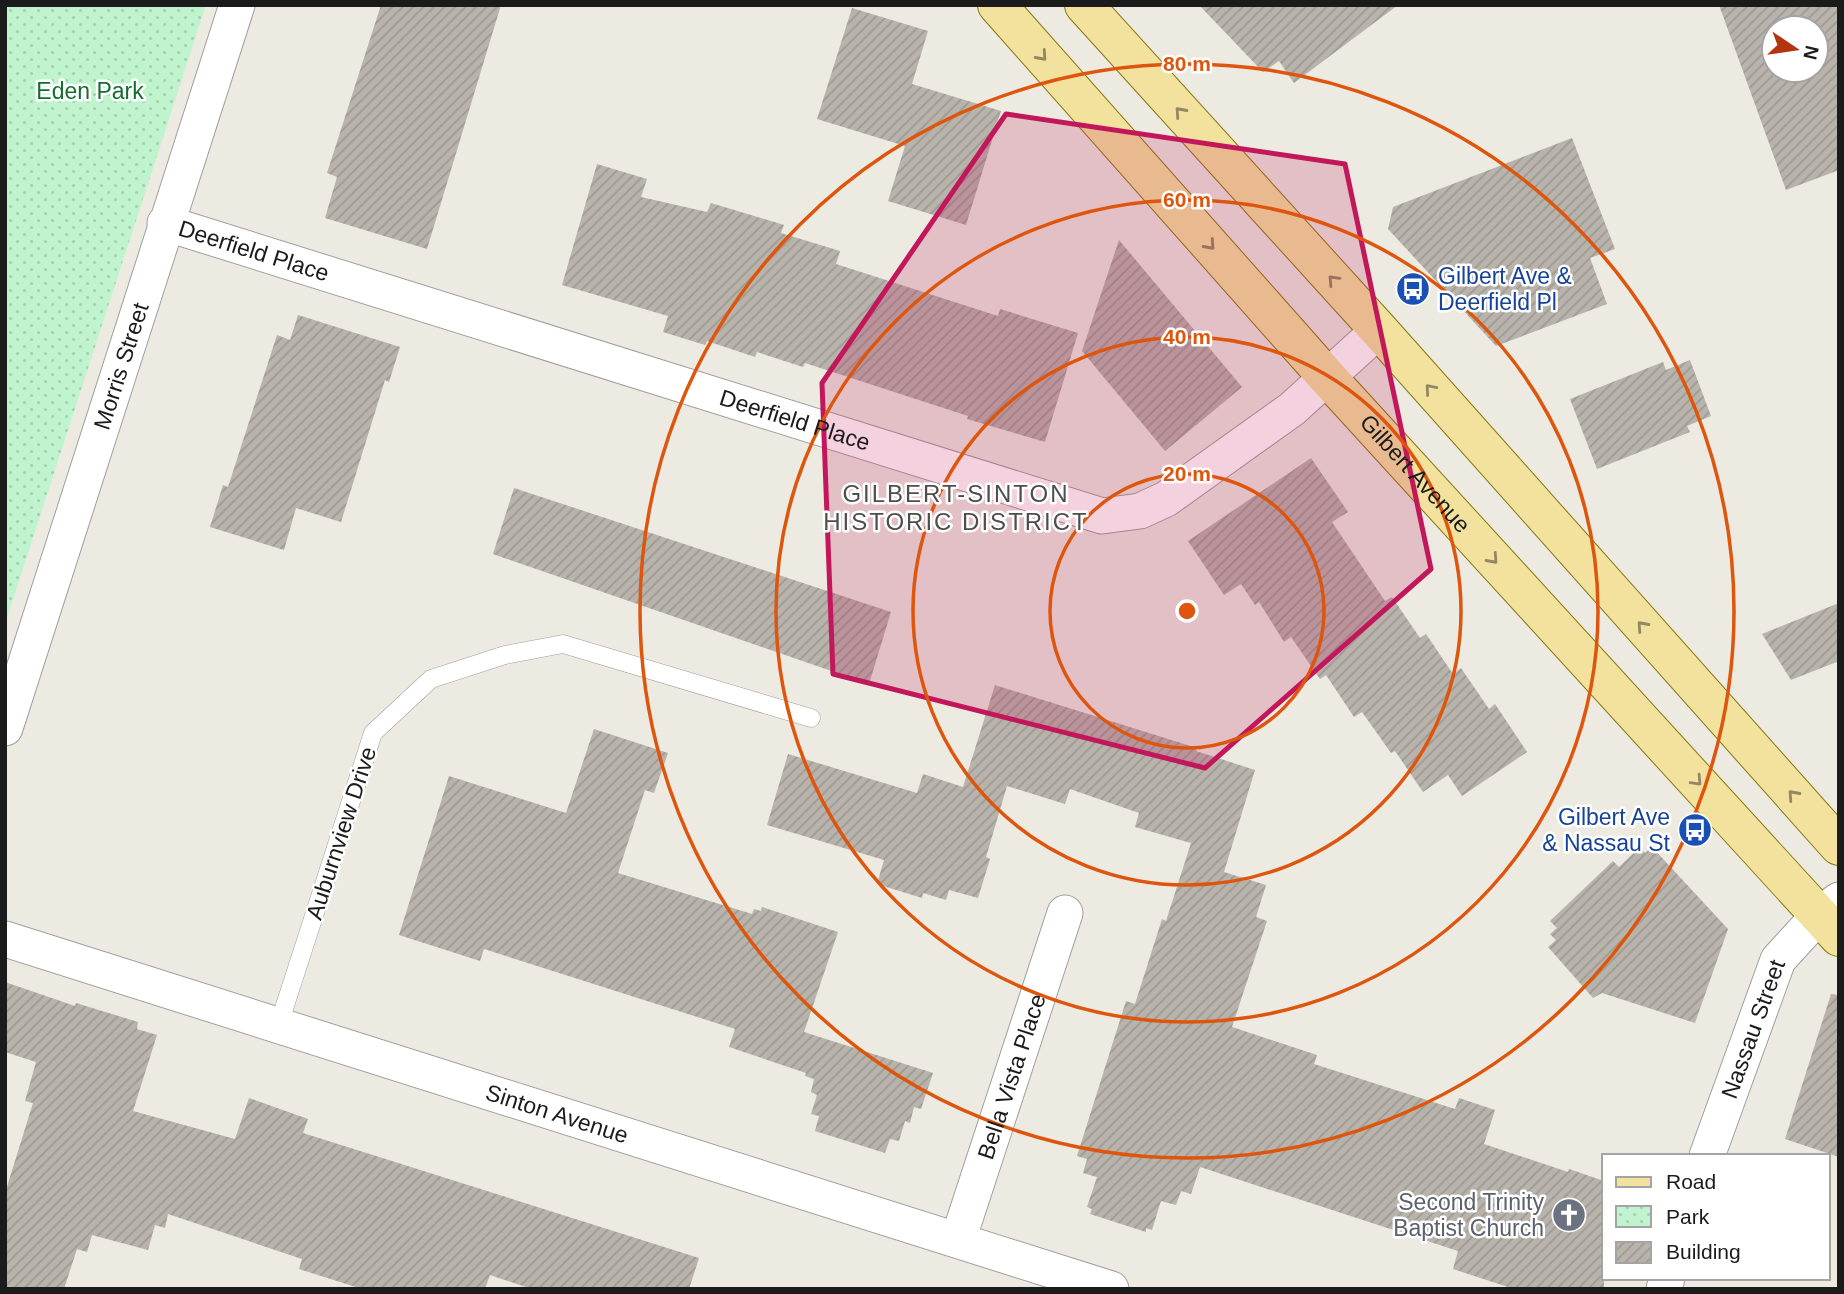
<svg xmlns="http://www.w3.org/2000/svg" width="1844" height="1294" font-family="Arial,sans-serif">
  <defs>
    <pattern id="park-dots" width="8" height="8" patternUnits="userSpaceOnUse" patternTransform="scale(1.75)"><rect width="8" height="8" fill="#c0f4cf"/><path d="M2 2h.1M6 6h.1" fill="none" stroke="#a4d1b1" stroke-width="1.8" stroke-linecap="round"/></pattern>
    <pattern id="building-hatch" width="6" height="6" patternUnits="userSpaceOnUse" patternTransform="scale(1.75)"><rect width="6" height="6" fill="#b8b3ab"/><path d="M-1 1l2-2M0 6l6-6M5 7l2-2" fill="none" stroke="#9e9993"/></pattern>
  </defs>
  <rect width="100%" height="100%" fill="#eceae1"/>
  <!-- park -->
  <polygon fill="url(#park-dots)" points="5,5 206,5 5,624"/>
  <!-- building -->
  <g fill="url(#building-hatch)" fill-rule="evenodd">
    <polygon points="381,5 501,5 427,249 325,218 337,177 327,173"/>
    <polygon points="1199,5 1398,5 1294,83 1279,61 1263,72"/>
    <path d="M1719,5h120v165l-53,20zM1774,28h42v42h-42z"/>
    <polygon points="852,8 928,31 912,84 1001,111 966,225 888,201 905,146 817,119"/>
    <polygon points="1572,138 1615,249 1590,258 1607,304 1496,346 1388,229 1393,207"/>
    <polygon points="597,164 647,179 641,197 707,212 711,203 784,225 781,233 840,251 836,264 998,316 1000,309 1078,333 1045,442 967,419 968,416 805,363 803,367 757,352 755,357 707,341 705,345 663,332 668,316 562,285"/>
    <polygon points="1119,240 1242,387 1165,451 1082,351"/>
    <polygon points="298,315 400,347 389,382 385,380 341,522 296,508 284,550 210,527 223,485 228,487 277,335 290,340"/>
    <polygon points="1690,360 1711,416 1687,426 1690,432 1597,469 1570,399 1663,362 1666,370"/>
    <polygon points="1311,458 1348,512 1332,522 1385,601 1392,597 1420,638 1426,634 1453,674 1461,668 1489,709 1495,704 1527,752 1462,796 1448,775 1423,792 1395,751 1391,753 1362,712 1354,717 1326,675 1320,679 1291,637 1284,642 1259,602 1255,605 1241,584 1224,595 1188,541"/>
    <polygon points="514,488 891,612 869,684 493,554"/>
    <polygon points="1839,603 1839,661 1791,680 1762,634"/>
    <polygon points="995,685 1197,748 1196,751 1255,770 1224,872 1266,885 1256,917 1267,921 1232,1027 1317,1055 1314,1064 1455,1109 1459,1098 1495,1110 1484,1144 1568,1172 1569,1169 1604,1181 1604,1289 1514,1289 1453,1269 1458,1251 1200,1167 1191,1194 1181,1191 1176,1205 1161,1201 1152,1230 1146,1228 1146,1232 1090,1214 1092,1209 1087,1207 1097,1177 1083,1173 1087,1159 1077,1156 1126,1001 1135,1004 1162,919 1166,921 1191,843 1135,827 1139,813 1070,789 1065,804 1007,786 986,857 990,859 978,898 949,890 946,900 923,893 922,898 877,884 884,860 767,825 788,754 917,793 923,774 963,787"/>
    <polygon points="594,729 668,753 654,793 645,790 618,873 752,914 754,909 761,911 762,907 838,932 804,1032 933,1073 921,1109 914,1107 910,1123 905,1121 899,1141 890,1139 885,1153 815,1131 819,1116 811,1114 817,1095 811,1092 814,1079 805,1076 806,1073 729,1047 735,1029 484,949 480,961 399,935 449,776 566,813"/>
    <polygon points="1640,847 1645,853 1652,847 1728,929 1695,1023 1602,993 1593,998 1548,947 1556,940 1550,934 1557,928 1550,921 1613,861 1619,867"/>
    <polygon points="5,982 75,1006 76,1003 138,1022 137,1029 157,1035 133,1111 235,1139 249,1098 308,1119 303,1133 699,1258 689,1289 532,1289 490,1275 485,1289 362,1289 299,1269 302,1259 168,1214 165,1228 155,1225 148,1250 92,1235 87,1252 77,1249 64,1289 5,1289 5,1193 33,1103 25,1101 36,1062 5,1052"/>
    <polygon points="1831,994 1839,995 1839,1157 1785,1139"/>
  </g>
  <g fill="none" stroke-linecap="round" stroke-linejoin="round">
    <!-- lane casing -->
    <g stroke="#9f9f9f" stroke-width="19">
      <polyline id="lane" points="279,1024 373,733 431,679 505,655 563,644 811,718"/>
    </g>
    <!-- street casing -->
    <g stroke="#9f9f9f" stroke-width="37">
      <g id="street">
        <path id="s1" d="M165,223l937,293 38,-5 26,-12 126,-90 87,-79"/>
        <path id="s2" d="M5,728l232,-723"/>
        <path id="s3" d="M5,939l1106,350"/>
        <path id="s4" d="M1707,1156l71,-196 42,-46 19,-14"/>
        <path id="s5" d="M958,1240l107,-327"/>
        <polyline points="1664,1289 1667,1278"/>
      </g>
    </g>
    <!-- primary casing -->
    <g stroke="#86780c" stroke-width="40">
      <g id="primary">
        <path id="s6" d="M997,5l330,372 512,560"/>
        <polyline points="1084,5 1379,330 1839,846"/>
      </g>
    </g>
    <!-- lane -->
    <use href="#lane" stroke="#fff" stroke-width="18"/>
    <!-- street -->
    <use href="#street" stroke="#fff" stroke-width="35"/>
    <!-- primary -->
    <use href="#primary" stroke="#f3e19e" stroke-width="38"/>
  </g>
  <!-- one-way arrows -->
  <defs><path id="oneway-chevron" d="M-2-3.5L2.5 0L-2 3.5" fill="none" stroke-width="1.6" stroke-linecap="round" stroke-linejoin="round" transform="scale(1.75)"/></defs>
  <g stroke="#928863">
    <use href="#oneway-chevron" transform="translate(1042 56) rotate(48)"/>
    <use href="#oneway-chevron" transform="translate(1180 112) rotate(-132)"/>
    <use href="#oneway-chevron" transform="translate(1210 245) rotate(48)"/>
    <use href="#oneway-chevron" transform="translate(1333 280) rotate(-133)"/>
    <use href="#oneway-chevron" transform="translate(1430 389) rotate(-131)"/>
    <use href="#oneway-chevron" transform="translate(1493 559) rotate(48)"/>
    <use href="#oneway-chevron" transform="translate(1642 626) rotate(-132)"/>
    <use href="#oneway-chevron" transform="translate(1697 781) rotate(47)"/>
    <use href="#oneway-chevron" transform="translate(1793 795) rotate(-132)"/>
  </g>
  <!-- marked area -->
  <path fill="#c2185b" fill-opacity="0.2" stroke="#c2185b" stroke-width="5" stroke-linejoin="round" d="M1006,114l339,50 86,405 -226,199 -372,-94 -11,-291z"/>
  <!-- distance rings -->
  <g fill="none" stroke="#de560d" stroke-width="3.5">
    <circle cx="1187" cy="611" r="137"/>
    <circle cx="1187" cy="611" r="274"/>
    <circle cx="1187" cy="611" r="411"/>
    <circle cx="1187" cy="611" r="547"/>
  </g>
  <!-- icons -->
  <defs>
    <g id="bus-disc" transform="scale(1.75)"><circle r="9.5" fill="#1a4fb4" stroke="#fff"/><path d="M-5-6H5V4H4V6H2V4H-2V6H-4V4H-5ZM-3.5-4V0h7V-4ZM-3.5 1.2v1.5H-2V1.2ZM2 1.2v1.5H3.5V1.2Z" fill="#fff"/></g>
    <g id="church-disc" transform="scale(1.75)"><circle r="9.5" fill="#6b7280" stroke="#fff"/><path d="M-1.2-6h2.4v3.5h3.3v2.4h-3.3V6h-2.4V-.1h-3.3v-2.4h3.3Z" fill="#fff"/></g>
  </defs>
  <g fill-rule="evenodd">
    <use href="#bus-disc" x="1413" y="289"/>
    <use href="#bus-disc" x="1695" y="830"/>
    <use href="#church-disc" x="1569" y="1215"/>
  </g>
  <g text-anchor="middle" stroke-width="5" stroke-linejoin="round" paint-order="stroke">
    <!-- park labels -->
    <g font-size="23" fill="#146e2f" stroke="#fff">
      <text x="90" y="99">Eden Park</text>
    </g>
    <!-- street labels -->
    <g font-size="23" fill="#1b1b1b" stroke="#fff">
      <text dy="8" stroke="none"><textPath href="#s1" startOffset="93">Deerfield Place</textPath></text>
      <text dy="8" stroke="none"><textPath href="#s2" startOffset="380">Morris Street</textPath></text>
      <text dy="8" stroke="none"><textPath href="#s1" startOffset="660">Deerfield Place</textPath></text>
      <text dy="8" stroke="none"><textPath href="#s6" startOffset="628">Gilbert Avenue</textPath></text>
      <text transform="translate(341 833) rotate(-72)" y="8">Auburnview Drive</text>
      <text dy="8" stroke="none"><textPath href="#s4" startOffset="135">Nassau Street</textPath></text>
      <text dy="8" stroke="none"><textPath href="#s5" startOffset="172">Bella Vista Place</textPath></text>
      <text dy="8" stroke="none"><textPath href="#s3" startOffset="579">Sinton Avenue</textPath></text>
    </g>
    <!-- transit labels -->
    <g font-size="23" fill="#164399" stroke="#fff" text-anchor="start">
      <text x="1438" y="284">Gilbert Ave &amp;<tspan x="1438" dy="26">Deerfield Pl</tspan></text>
      <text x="1670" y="825" text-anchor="end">Gilbert Ave<tspan x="1670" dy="26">&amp; Nassau St</tspan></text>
    </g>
    <!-- worship labels -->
    <g font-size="23" fill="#5b616d" stroke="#fff" text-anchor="end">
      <text x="1544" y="1210">Second Trinity<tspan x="1544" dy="26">Baptist Church</tspan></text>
    </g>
    <!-- neighbourhood labels -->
    <g font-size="24" letter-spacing="2" fill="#4e4e4e" stroke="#fff">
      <text x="956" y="502">GILBERT-SINTON<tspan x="956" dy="28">HISTORIC DISTRICT</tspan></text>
    </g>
  </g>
  <circle cx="1187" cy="611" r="10" fill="#de560d" stroke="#fff" stroke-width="3.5"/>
  <g font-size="21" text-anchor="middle" font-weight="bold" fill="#de560d" stroke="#fff" stroke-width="5" stroke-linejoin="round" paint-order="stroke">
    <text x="1187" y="71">80 m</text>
    <text x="1187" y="207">60 m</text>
    <text x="1187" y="344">40 m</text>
    <text x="1187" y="481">20 m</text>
  </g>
  <!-- border -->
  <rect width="1844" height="1294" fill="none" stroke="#1b1b1b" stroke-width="14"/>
  <!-- legend -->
  <rect x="1602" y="1154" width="228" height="126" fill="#ffffff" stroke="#a4a4a4" stroke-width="2"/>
  <rect x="1616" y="1177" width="35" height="10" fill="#f3e19e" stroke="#a4a4a4" stroke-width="2"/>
  <text x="1666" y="1189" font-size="21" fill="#1b1b1b">Road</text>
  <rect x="1616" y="1206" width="35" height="21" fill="url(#park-dots)" stroke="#a4a4a4" stroke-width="2"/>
  <text x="1666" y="1224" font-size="21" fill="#1b1b1b">Park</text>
  <rect x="1616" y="1242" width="35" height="21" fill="url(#building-hatch)" stroke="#a4a4a4" stroke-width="2"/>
  <text x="1666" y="1259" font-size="21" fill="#1b1b1b">Building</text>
  <!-- north arrow -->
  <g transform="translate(1795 49) rotate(103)"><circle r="33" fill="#ffffff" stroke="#a4a4a4" stroke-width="2"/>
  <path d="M0-5L12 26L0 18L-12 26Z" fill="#b53410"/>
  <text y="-10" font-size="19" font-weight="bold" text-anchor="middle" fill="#1b1b1b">N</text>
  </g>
</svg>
